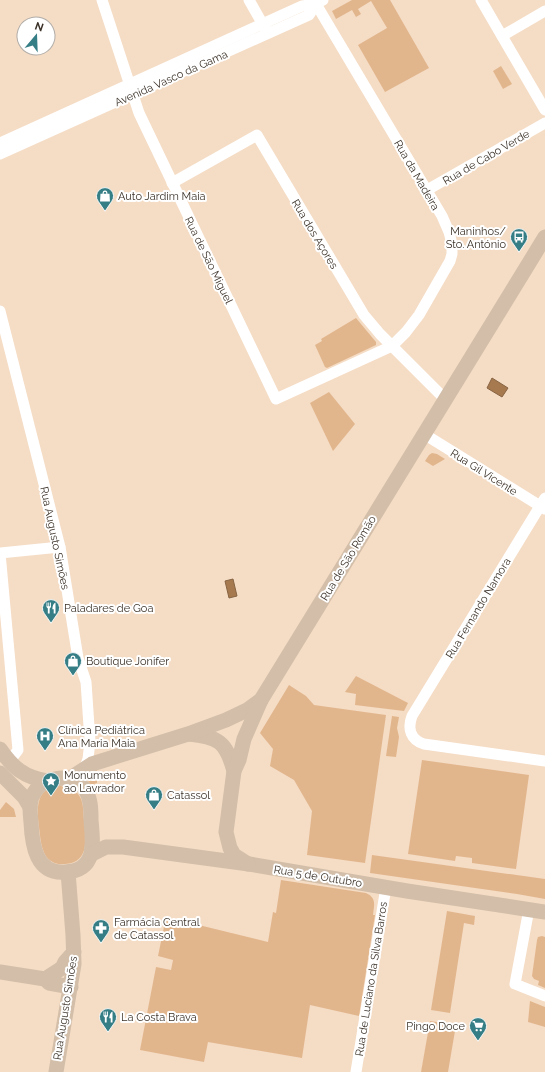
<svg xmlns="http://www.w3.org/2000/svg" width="545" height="1072" font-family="Raleway,sans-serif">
  <rect width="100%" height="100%" fill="#f5dcc5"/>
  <!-- green -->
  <g fill="#e2b68d">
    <polygon points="352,0 390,0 429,68 385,92 358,45 387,28 371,1 358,9 361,14 356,17 352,10 336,19 332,11"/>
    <polygon points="501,66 512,84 503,89 493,71"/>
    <polygon points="356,318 376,342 376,345 327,368 325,367 315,345 322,341 321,339"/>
    <polygon points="329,392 355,424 333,451 310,403"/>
    <polygon points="432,453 437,454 445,459 433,466 425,461 429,455"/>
    <polygon points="356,676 408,703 404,711 355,705 356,694 345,692"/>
    <polygon points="289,685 306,696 314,705 386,715 365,863 307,855 312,811 294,780 270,766 273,749 260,733"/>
    <polygon points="392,716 399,717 397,728 399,737 396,757 386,756"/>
    <polygon points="422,760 529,775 516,869 472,863 472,858 456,856 455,861 408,854"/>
    <polygon points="97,768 97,783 91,785 85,777"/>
    <path d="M58,786c8,0 15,2 20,8 6,7 5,17 6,26 2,17 6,43 -19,44 -23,2 -24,-20 -26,-37 -2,-18 -4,-38 19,-41z"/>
    <polygon points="6,802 14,809 16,817 0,817 0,810"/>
    <polygon points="372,855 545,879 545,899 517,894 370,873"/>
    <path d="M281,880l85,13c11,5 8,12 7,22h2l-16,101 -49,-11 -8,53 -94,-16 -4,20 -64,-12 16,-83 15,3 2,-10 -15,-4 8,-39 102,25 5,-30 3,1z"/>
    <polygon points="447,911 475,916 474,925 464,923 450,1013 431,1010"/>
    <polygon points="542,936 545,937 545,988 538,985 539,981 534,979 532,976 537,940 538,937"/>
    <polygon points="530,1001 545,1007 545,1027 528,1022"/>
    <polygon points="430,1021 456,1025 448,1072 421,1072"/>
  </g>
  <!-- water -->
  <g fill="#a7794e" stroke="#876443">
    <polygon points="492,378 508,388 502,397 487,388"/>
    <polygon points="233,579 237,596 229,598 225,581"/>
  </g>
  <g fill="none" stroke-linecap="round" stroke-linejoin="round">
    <!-- street -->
    <g stroke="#fff" stroke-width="11">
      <polyline points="102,0 139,113 276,399 392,346 406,332 419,315 450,261 452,254 452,244 449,232 442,216 316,4"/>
      <polyline points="249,0 266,30"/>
      <polyline points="481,0 545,110"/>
      <polyline points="502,36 545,11"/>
      <polyline points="0,143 302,6 316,4 323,0"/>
      <polyline points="0,154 309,15 316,4"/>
      <polyline points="172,183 257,135 364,315 380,334 445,399"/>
      <polyline points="427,190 545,123"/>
      <polyline points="0,311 60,547 78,658 86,682 90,741 88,759 85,767"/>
      <polyline points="424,434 545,509"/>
      <path d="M545,498l-133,218c-5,13 -1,24 12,28l121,17"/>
      <polyline points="9,762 18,750 0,553 60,547"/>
      <polyline points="529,909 515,984 545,996"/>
      <polyline points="356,1072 386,887"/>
    </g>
    <!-- secondary -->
    <g stroke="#d2bea9" stroke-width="15">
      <path d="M189,734c30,3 37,8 45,37"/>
      <path d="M0,749c13,19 24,28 47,32"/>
      <polyline points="0,773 24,797 30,807"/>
      <path d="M62,778c8,1 17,4 22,10 7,9 7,22 7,32 2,23 6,50 -25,52 -30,3 -34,-27 -35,-50 -1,-11 -3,-22 5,-32 6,-9 16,-11 26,-12z"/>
      <polyline points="69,779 92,764 188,734 226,720 247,710 261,700 545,237"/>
      <polyline points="92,854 106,847 123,847 249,864 407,891 545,912"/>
      <polyline points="248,864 234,855 230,848 226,832 234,771 239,760 244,739 261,700"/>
      <polyline points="0,972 45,979 49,983 71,987"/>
      <polyline points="45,979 62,968 65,962 74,952"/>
      <polyline points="56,1072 74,964 73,935 68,872"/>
    </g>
  </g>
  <!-- icons -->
  <defs>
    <g id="shop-pin" transform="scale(0.9)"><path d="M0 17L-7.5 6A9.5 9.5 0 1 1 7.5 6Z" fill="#367e86" stroke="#fff"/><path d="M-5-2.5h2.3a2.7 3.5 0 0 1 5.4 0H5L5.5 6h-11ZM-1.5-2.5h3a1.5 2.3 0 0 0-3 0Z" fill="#fff"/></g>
    <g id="bus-pin" transform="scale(0.9)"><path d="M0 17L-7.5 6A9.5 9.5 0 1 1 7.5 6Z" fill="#367e86" stroke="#fff"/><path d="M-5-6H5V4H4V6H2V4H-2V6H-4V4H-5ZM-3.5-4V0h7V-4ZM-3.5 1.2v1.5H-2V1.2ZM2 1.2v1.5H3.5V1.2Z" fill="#fff"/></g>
    <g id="restaurant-pin" transform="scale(0.9)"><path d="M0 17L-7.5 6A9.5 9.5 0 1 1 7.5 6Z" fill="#367e86" stroke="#fff"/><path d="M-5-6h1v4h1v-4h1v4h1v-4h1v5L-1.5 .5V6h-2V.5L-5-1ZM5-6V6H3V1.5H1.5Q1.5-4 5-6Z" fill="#fff"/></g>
    <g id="hospital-pin" transform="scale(0.9)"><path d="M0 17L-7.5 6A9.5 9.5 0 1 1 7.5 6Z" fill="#367e86" stroke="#fff"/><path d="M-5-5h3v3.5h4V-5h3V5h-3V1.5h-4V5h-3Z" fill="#fff"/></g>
    <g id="sight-pin" transform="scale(0.9)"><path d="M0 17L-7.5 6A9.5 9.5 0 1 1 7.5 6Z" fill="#367e86" stroke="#fff"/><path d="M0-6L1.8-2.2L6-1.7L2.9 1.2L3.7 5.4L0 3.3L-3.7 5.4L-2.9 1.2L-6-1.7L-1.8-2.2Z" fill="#fff"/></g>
    <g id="pharmacy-pin" transform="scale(0.9)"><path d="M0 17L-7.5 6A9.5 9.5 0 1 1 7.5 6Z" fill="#367e86" stroke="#fff"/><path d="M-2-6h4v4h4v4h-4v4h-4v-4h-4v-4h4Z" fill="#fff"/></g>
    <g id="supermarket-pin" transform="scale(0.9)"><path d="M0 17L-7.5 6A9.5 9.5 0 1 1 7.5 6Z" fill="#367e86" stroke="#fff"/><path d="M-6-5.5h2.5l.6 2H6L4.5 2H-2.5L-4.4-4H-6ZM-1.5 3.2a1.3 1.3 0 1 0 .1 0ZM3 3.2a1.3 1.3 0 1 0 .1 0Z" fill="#fff"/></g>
  </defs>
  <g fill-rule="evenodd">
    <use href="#shop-pin" x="105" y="196"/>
    <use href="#bus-pin" x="519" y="237"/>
    <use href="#restaurant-pin" x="51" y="608"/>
    <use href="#shop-pin" x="73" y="661"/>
    <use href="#hospital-pin" x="45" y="736"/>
    <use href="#sight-pin" x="51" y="781"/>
    <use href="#shop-pin" x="154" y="795"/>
    <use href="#pharmacy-pin" x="101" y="928"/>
    <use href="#restaurant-pin" x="108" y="1017"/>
    <use href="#supermarket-pin" x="478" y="1026"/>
  </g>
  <g text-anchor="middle" stroke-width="4" stroke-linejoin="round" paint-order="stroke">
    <!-- street labels -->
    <g font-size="11" fill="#3b3229" stroke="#fff">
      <text transform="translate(171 78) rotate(-24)" y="4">Avenida Vasco da Gama</text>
      <text transform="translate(486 157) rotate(-30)" y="4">Rua de Cabo Verde</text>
      <text transform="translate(417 175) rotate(60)" y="4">Rua da Madeira</text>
      <text transform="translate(315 234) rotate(59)" y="4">Rua dos Açores</text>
      <text transform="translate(209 260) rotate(64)" y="4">Rua de São Miguel</text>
      <text transform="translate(484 472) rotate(32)" y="4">Rua Gil Vicente</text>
      <text transform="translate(55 538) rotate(78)" y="4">Rua Augusto Simões</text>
      <text transform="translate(348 558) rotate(-59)" y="4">Rua de São Romão</text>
      <text transform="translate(478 608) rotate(-59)" y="4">Rua Fernando Namora</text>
      <text transform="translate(318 876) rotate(9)" y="4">Rua 5 de Outubro</text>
      <text transform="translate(371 979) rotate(-81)" y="4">Rua de Luciano da Silva Barros</text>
      <text transform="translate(65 1008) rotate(-81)" y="4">Rua Augusto Simões</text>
    </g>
    <!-- poi labels -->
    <g font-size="11" fill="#3b3229" stroke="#fff" text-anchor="start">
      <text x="118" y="200">Auto Jardim Maia</text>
      <text x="506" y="235" text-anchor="end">Maninhos/<tspan x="506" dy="13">Sto. António</tspan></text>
      <text x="64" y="612">Paladares de Goa</text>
      <text x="86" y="665">Boutique Jonifer</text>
      <text x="58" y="734">Clínica Pediátrica<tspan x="58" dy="13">Ana Maria Maia</tspan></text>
      <text x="64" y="779">Monumento<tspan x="64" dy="13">ao Lavrador</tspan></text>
      <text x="167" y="799">Catassol</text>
      <text x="114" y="926">Farmácia Central<tspan x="114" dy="13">de Catassol</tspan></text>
      <text x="121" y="1021">La Costa Brava</text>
      <text x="465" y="1030" text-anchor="end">Pingo Doce</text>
    </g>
  </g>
  <!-- north arrow -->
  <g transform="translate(36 36) rotate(19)"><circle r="19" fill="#ffffff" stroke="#b1ada9"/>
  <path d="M0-3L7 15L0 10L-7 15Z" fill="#367e86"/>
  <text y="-6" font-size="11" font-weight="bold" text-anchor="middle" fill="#3b3229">N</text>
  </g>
</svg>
